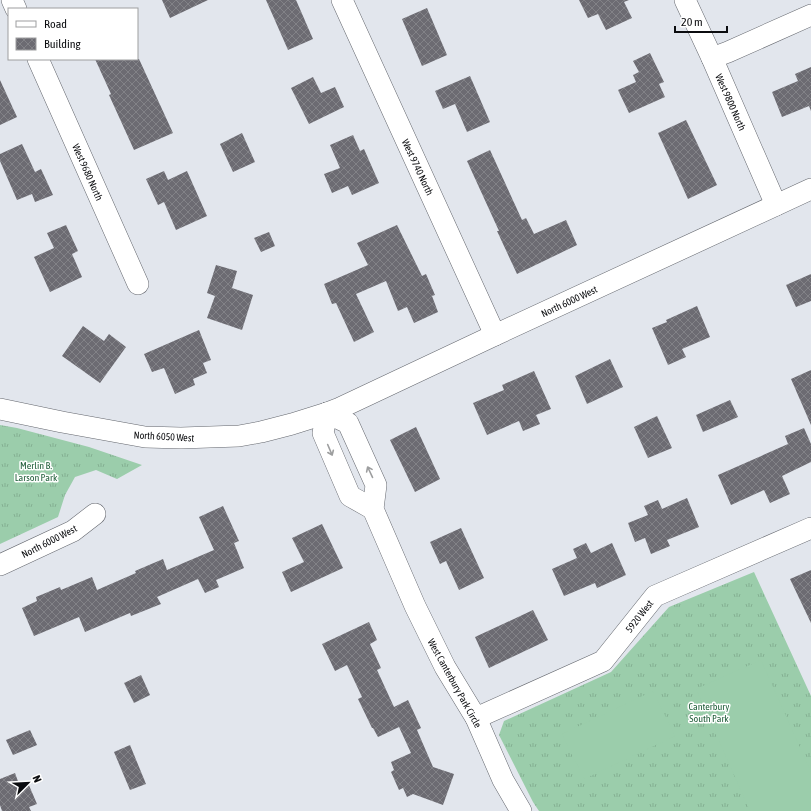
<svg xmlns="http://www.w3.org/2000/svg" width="811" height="811" font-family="'Asap Condensed',sans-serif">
  <defs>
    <pattern id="grass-tufts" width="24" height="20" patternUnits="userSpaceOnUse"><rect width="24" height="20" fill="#9bcdab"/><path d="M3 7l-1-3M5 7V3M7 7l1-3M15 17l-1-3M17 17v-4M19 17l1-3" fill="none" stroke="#84af92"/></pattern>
    <pattern id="building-cross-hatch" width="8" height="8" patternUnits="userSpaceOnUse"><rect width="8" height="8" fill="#6c6b72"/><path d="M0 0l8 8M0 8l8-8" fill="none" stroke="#828287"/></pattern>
  </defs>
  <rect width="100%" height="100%" fill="#e2e6ed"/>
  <!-- grass -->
  <g fill="url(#grass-tufts)">
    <polygon points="0,425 17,428 89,447 142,465 117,479 96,470 75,477 65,495 58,517 0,544"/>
    <polygon points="754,572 811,696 811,811 539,811 533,802 499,735 504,721 611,672 669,607"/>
  </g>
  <!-- pitch -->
  <g fill="#9bcdab">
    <polygon points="761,660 811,772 811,811 750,811 696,689"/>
    <polygon points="653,691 675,736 584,779 562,734"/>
  </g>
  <!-- building -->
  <g fill="url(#building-cross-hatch)">
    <polygon points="162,0 208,0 170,18"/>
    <polygon points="266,0 296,0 313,39 288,50"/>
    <polygon points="579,0 629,0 624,2 632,18 606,30 598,14 588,18"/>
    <polygon points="427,8 447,55 422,66 402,19"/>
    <polygon points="650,53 664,82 659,84 665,97 629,113 618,90 636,82 633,75 639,72 633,61"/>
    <polygon points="95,59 139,59 173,133 134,150 109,95 111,94"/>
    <polygon points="811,67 811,111 809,106 782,117 772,92 798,81 795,74"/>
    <polygon points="470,76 490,122 467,132 455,104 443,109 435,91"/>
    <polygon points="313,77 321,93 335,87 344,107 309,124 291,88"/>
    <polygon points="0,80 17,117 0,125"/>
    <polygon points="686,120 717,185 688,199 658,133"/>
    <polygon points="242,133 255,162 233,172 220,144"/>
    <polygon points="353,135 360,151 364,149 379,183 352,195 348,186 332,193 324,174 340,168 330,145"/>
    <polygon points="22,144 35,172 41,169 53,195 35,202 32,194 17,200 0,161 0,154"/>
    <polygon points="490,150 522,220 526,218 534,234 566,220 577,245 517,274 497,231 499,231 467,161"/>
    <polygon points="164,171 168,180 187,171 207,216 176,230 164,202 158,205 146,179"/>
    <polygon points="66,225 78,251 72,254 82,277 50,292 34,257 54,248 47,233"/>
    <polygon points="397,225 422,276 426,274 435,295 432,296 438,312 414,323 407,307 398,311 386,281 356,294 374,332 354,342 336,303 332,304 324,284 368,265 357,243"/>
    <polygon points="269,232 275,246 261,252 254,238"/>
    <polygon points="216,265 237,271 232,288 253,295 242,330 207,318 215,296 207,293"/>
    <polygon points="811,274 811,301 796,307 786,285"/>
    <polygon points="697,306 710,337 682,349 686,357 668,365 652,328 667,322 666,320"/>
    <polygon points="83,326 104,341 109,334 126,347 100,383 62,356"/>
    <polygon points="199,330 211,360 203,363 207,373 193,379 195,385 175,394 164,368 152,372 144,354"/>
    <polygon points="610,359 623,387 587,404 575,376"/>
    <polygon points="811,370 811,425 791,379"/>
    <polygon points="534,371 551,409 536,415 540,424 523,431 519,421 487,435 473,403 504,390 502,385"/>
    <polygon points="730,400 738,417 703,432 696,415"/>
    <polygon points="657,416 672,448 648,458 634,427"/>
    <polygon points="416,427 440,479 415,492 390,440"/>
    <polygon points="804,428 811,444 811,462 782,476 790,494 770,503 764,490 731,505 718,475 788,444 785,436"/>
    <polygon points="687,498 699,527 667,540 670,546 651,554 645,538 635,542 628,523 648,515 644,506 658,500 662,509"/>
    <polygon points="223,506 239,541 234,543 244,568 216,580 219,587 205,593 198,579 157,597 161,604 131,616 130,613 85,632 79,617 34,636 22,608 37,601 36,597 60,587 61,590 92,577 97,590 136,573 135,571 163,559 167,570 214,550 199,517"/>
    <polygon points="322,524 343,568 291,592 282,572 304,562 292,538"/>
    <polygon points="461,528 484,578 459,590 446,561 440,564 430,542"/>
    <polygon points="586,543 591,553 612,543 626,575 597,588 595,583 564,596 552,569 577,558 573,549"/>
    <polygon points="811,570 811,623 790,579"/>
    <polygon points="533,610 548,640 489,668 475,637"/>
    <polygon points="369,622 377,640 370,644 381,668 377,670 394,707 408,700 421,728 417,730 433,767 454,774 443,805 413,794 407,797 403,788 399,790 391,772 394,770 391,762 411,753 399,727 378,737 373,728 372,728 358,699 362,697 347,665 335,671 322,644"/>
    <polygon points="141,675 150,695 134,703 124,683"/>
    <polygon points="30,730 37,745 13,755 6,740"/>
    <polygon points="130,745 146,784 130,790 114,752"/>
    <polygon points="15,773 20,787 28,783 37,804 29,807 31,811 2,811 0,805 0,779"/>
  </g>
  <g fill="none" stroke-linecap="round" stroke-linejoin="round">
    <!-- minor casing -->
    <g stroke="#64676e" stroke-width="22">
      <g id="minor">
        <polyline points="12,0 16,9"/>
        <polyline points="342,0 495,335"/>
        <polyline points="685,0 712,58 776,205"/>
        <polyline points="712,58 728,52 811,15"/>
        <polyline points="38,59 138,284"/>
        <polyline points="0,409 62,422 145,437 181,438 239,436 261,432 292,424 327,413 340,408 495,335 811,189"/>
        <polyline points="327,413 348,423 376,485 373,509 415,606 445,667 476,718 503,780 521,811"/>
        <polyline points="327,413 323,433 350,496 373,509"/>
        <polyline points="0,565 73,531 95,514"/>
        <polyline points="476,718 603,661 655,596 811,528"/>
      </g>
    </g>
    <!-- minor -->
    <use href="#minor" stroke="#fff" stroke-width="21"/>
  </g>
  <!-- one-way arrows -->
  <defs><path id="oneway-shaft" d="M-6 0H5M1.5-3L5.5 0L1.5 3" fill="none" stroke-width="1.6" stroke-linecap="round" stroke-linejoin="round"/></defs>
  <g stroke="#9d9e9f">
    <use href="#oneway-shaft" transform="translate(330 450) rotate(67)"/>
    <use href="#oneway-shaft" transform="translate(370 472) rotate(-115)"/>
  </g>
  <g text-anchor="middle" stroke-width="3" stroke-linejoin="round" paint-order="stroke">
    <!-- street labels -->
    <g font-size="10" fill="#0b0c0f" stroke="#fff">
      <text transform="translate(731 102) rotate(66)" y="4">West 9800 North</text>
      <text transform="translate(418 167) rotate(65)" y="4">West 9740 North</text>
      <text transform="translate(88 172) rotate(66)" y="4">West 9680 North</text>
      <text transform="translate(569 301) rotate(-25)" y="4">North 6000 West</text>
      <text transform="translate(164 436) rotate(3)" y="4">North 6050 West</text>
      <text transform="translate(49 541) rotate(-27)" y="4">North 6000 West</text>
      <text transform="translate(639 616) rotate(-52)" y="4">5920 West</text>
      <text transform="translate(455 683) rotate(61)" y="4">West Canterbury Park Circle</text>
    </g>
    <!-- park labels -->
    <g font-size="10" fill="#205e3a" stroke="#fff">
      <text x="36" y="469">Merlin B.<tspan x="36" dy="12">Larson Park</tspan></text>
      <text x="709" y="710">Canterbury<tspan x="709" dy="12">South Park</tspan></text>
    </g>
  </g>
  <!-- legend -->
  <rect x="8" y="8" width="130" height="52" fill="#ffffff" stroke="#9d9e9f"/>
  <rect x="16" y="21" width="20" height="6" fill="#ffffff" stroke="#9d9e9f"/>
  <text x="44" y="28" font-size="12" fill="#0b0c0f">Road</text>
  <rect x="16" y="38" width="20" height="12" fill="url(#building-cross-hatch)" stroke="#9d9e9f"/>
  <text x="44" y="48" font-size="12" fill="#0b0c0f">Building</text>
  <!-- north arrow -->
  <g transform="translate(28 783) rotate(66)" stroke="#ffffff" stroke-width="3" paint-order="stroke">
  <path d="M0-3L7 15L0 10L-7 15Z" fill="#0b0c0f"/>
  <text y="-6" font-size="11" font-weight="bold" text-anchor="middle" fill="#0b0c0f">N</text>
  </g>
  <!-- scale -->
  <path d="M675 26v6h52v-6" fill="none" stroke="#0b0c0f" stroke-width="2"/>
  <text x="681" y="26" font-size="12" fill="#0b0c0f" stroke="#ffffff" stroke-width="3" paint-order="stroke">20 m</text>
</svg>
